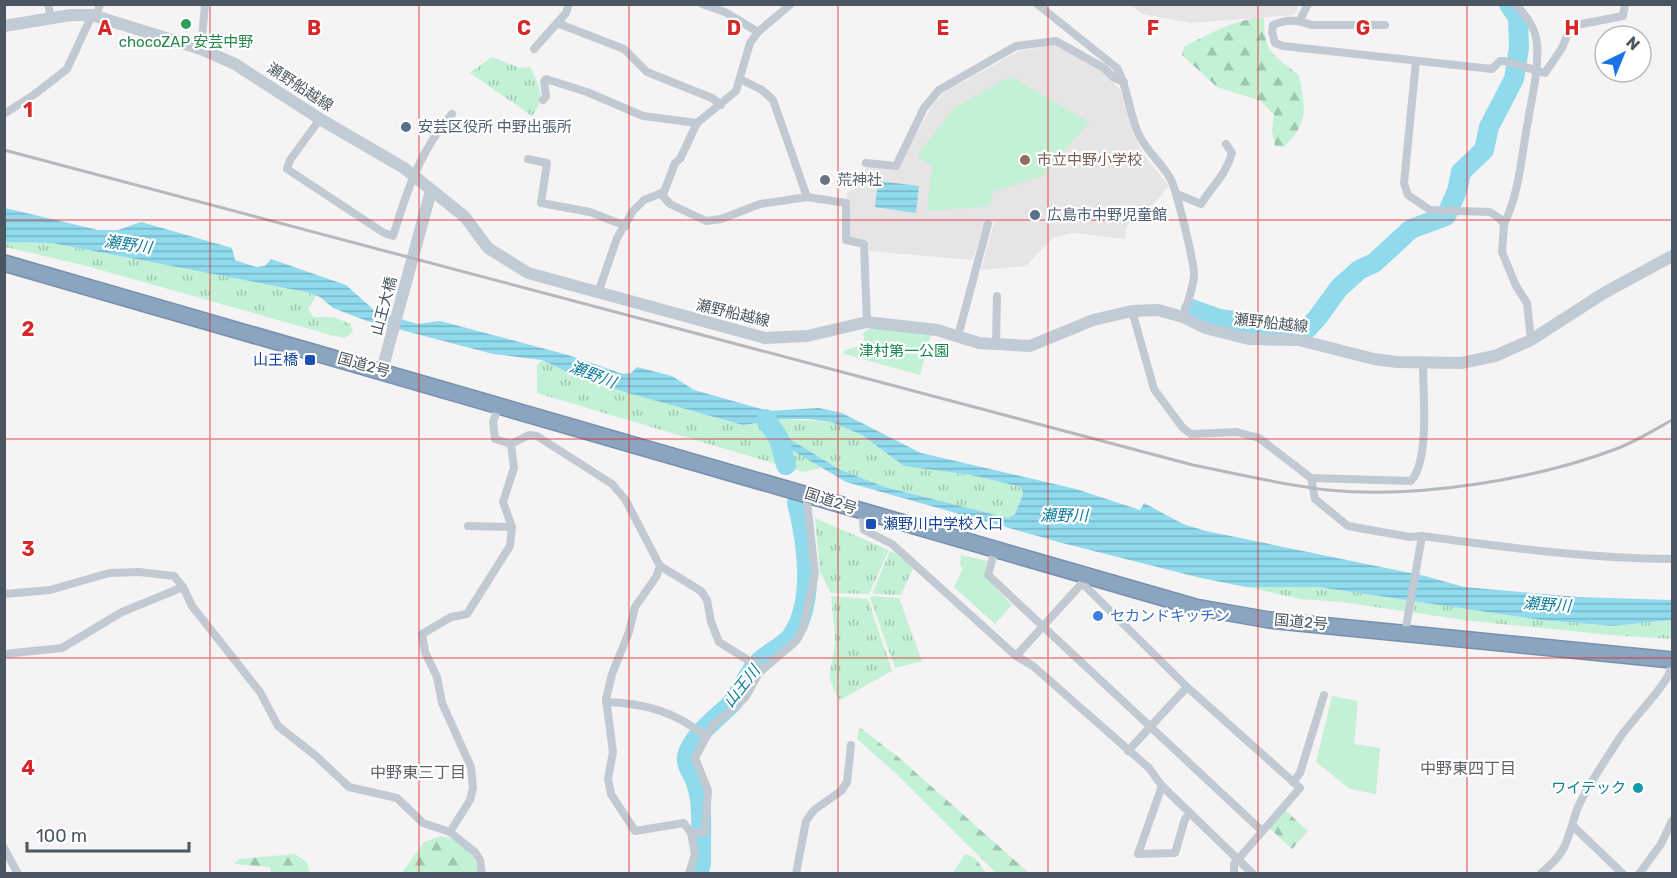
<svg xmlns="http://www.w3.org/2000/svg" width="1677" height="878" font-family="Rubik,'Noto Sans JP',sans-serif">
  <defs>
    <pattern id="grass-tufts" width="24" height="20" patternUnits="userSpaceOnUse" patternTransform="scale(1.5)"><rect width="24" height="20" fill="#c3f1d5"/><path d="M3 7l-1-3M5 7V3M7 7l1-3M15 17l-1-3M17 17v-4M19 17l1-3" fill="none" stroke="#a0c6b0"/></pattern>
    <pattern id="forest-firs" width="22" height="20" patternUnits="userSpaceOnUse" patternTransform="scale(1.5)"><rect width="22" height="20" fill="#c3f1d5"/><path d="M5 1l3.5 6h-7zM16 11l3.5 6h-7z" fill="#a0c6b0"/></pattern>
    <pattern id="water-rules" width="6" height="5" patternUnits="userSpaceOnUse" patternTransform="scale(1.5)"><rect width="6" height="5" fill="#90daee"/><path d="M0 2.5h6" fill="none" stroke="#78b4c4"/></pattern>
  </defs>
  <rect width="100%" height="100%" fill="#f5f3f3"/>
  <!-- education -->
  <g fill="#e6e4e5">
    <polygon points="1130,5 1299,5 1294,15 1190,23 1143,14"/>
    <polygon points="1056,45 1101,70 1122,92 1133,134 1144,155 1169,186 1152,206 1127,225 1125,239 1074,233 1054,237 1026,266 981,270 994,223 986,220 972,260 869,251 868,240 851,237 848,232 847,193 860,185 862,173 868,166 897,169 932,106 943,93 1019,51"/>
  </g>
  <!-- grass -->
  <g fill="url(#grass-tufts)">
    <path d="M492,57l28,11 10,-1c9,19 17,30 2,49l-62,-43z"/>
    <polygon points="5,242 52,243 306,292 316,296 308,309 314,317 334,317 350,324 353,332 345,338 331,335 83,265 5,247"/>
    <polygon points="542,360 574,375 621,391 743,425 757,423 775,440 801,453 821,468 803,472 537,393 537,365"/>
    <polygon points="769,418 831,422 862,435 904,466 971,475 1021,487 1023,494 1015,514 1008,518 885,487 840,469 793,441 773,425"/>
    <polygon points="815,518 889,550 869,594 831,593 820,572"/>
    <polygon points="890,551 900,555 913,568 901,595 875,594 873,592"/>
    <polygon points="1246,587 1318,587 1541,620 1613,626 1672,620 1672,639 1610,635 1471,621 1341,602 1300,599"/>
    <path d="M831,596l37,3 24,72 -52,29c-18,-27 -6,-32 -5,-60 0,-14 -3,-30 -4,-44z"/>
    <polygon points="872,596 899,598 922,661 895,668 870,598"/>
  </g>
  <!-- forest -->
  <g fill="url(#forest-firs)">
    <path d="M1264,17c0,37 8,36 35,58 6,33 11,46 -15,72l-9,-1 -3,-15 2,-16 -13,-14 -44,-14 -35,-32 2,-8c25,-13 51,-28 80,-30z"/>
    <polygon points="859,727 897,756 1029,873 996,873 901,778 857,739"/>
    <polygon points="1284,809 1308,831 1292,849 1268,827"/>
    <path d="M441,836c27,7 30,11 38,37l-78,1 23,-32z"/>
    <polygon points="295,854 307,862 310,873 272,873 269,867 234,864 239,859"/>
    <polygon points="965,854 975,858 986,873 953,873"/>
  </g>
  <!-- green -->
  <g fill="#c3f1d5">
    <polygon points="1010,76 1089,122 1043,176 994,191 990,206 927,211 932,166 917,156 953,109"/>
    <polygon points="871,328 931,335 920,375 844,354 843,351 865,344 863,333"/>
    <polygon points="961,555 987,561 984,576 1012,605 995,624 954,587 963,568 960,566"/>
    <polygon points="1332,696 1358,701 1354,744 1380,748 1376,794 1350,789 1316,762"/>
  </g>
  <!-- water -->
  <g fill="url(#water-rules)" fill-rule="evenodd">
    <polygon points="878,181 919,186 916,213 875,207"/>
    <path d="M5,208l93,22h20l23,-8 91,26 3,12 21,7 9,-1 6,-7 75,26 29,26 42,13 23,-3 128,34 55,19 8,-1 6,-6 35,9 22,14 74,21 51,-3 23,5 79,40 155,36 64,21 4,-7 39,21 23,7 219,45 39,11 114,10 94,3v20l-59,6 -72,-6 -223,-33h-72l-45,-9 -139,-35 -216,-61 -71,-42 -18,-17 -14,2 -122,-34 -47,-16 -32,-15 -49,-6 -126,-33 -34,-13 -13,-11 -14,-5 -254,-49 -47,-1zM769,419h39l23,3 31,13 42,31 67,9 50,12 2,7 -8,20 -7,4 -123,-31 -46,-18 -46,-28 -20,-15z"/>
  </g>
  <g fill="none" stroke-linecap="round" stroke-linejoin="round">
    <!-- river -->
    <g stroke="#90daee" stroke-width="20">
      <polyline points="1191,309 1219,319 1241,322 1264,333 1307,329 1318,317 1339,288 1359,270 1374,263 1411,229 1446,216 1457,191 1461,172 1484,150 1489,127 1514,79 1519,48 1518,18 1509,4"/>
      <polyline points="766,419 779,439 786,465"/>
      <path d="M698,874l3,-10c-1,-25 3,-55 -4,-78 -2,-10 -12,-20 -10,-30 6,-21 29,-37 44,-52 12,-13 15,-30 28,-42 9,-9 24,-15 32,-25 25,-35 16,-95 6,-134"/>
    </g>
    <!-- highway casing -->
    <g stroke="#7690ad" stroke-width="18">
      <polyline id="highway" points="4,263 1195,607 1269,620 1672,660"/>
    </g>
    <!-- street -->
    <g stroke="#c1cad2" stroke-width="8">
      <polyline points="48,4 51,18"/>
      <polyline points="702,4 725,12 758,32"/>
      <path d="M1037,4l80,64c11,20 12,44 21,65 8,18 23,29 32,45 6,9 25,87 24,98 -1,13 -7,28 -11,41"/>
      <polyline points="96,16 100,4"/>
      <polyline points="1300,20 1308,4"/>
      <polyline points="557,23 624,49 647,72 712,98 721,105"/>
      <path d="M1385,25h-74c-12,-5 -26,-6 -38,0l-1,7 3,11 8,3 209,23 8,-8h5l40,12 17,-25 9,-22 52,-10 2,-12"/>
      <polyline points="201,49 205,4"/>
      <polyline points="534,49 566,13 569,4"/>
      <polyline points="1416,61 1404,183 1408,195 1430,210 1490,212 1499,218 1504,224 1502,252 1516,286 1527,303 1531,340"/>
      <polyline points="740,79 762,90 773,100 807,197"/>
      <polyline points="543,100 546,96 544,81 546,79 587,92 643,116 697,123"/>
      <polyline points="4,114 35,94 67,69 92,15"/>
      <path d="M320,119l-30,41 -3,9 97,64 9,3c14,-45 27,-86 59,-122"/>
      <polyline points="528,159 547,163 541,203 590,212 626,226"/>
      <polyline points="866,163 896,166 924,108 939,90 1016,46 1056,41 1104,68 1114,78 1124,82"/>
      <polyline points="661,194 670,204 706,221 721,219 760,204 807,197 846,203 846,240 864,244 867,322"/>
      <path d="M1177,194l24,10c12,-20 24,-27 31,-51l-6,-9"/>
      <path d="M1504,224c16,-33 17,-67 24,-103 4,-25 11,-52 9,-77 -1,-15 -12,-30 -22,-40"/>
      <polyline points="598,293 617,238 633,211 644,200 664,192 675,163 680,159 697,123 736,91 750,43 758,32 791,4"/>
      <path d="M1132,311l22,78 28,38 9,7 46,-2 22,6 52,40 100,3c19,-21 12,-88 12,-117"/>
      <polyline points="958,336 988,224"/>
      <polyline points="996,345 997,296"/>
      <polyline points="499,405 493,422 495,439 511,444 529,435 537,436 612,484 625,499 660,566 656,577 635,607 629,632 612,674 606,699 613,752 608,779 611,794 635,831 684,823 691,833 705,832 708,790 695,758 712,726 745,698 759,673 797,640 803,628 815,574 806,493"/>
      <path d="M1311,478l4,21 33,27 62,11 12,-1c83,11 166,23 250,23"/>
      <polyline points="862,510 864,530 892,544 1016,656 1033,666 1149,768 1162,786 1253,874"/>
      <polyline points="468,526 512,527"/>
      <polyline points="995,550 988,575 1262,831"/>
      <polyline points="660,566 701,591 707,600 711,622 719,642 762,669"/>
      <polyline points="1083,584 1187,687 1300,788 1234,864 1234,874"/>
      <polyline points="4,594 50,590 109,573 139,572 174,576 183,587"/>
      <polyline points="1405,633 1422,536"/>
      <polyline points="4,654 62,648 122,612 183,587 192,606 260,692 278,726 316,756 349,787 397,798 423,823 450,832 475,852 480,860 482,874"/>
      <polyline points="1016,656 1084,581"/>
      <path d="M606,702c38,1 70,10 99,34"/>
      <polyline points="1128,751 1187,687"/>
      <polyline points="1293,782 1300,773 1324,695"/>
      <polyline points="1162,786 1138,854 1175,853 1185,819 1190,813"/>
      <polyline points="1574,827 1623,874"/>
      <polyline points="450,832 470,800 473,788 471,767 442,703 437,677 425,652 422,634 451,617 467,614 510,546 512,527 503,502 514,468 511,444"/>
      <polyline points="4,848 18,874"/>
      <polyline points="689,874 695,854 691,833"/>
      <polyline points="796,874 806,821 814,810 841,791 847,782 851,745"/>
      <path d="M1540,874c28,-23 26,-31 36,-62 7,-20 31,-54 43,-73 12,-19 51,-56 53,-74"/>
      <polyline points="1639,874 1661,844 1672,821"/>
    </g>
    <!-- secondary -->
    <g stroke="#c1cbd6" stroke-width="12">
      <polyline points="4,26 71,15 92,15 201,49 235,64 320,119 404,168 465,217 488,248 528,273 765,338 807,336 867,322 937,330 979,343 1030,346 1093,320 1132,311 1158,310 1183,317 1205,328 1249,339 1299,340 1374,359 1397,362 1461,363 1495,356 1531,340 1604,293 1672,256"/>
      <polyline points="382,370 431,191"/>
    </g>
    <!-- highway -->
    <use href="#highway" stroke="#8ba5c1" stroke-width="15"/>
    <!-- rail -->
    <path stroke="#b5b8bd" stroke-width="3" d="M4,150l1189,315c45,9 90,20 135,25 87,9 206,-10 288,-41 19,-7 38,-19 56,-29"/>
  </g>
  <!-- grid -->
  <path fill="none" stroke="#d62828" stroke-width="1.5" stroke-opacity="0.55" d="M210,4v870M419,4v870M629,4v870M838,4v870M1048,4v870M1258,4v870M1467,4v870M4,220h1668M4,439h1668M4,658h1668"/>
  <!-- markers -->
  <circle fill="#2e9e5b" stroke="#fff" stroke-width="2" cx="186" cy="24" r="6"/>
  <g fill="#5c6f8a" stroke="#fff" stroke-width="2">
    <circle cx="406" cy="127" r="6"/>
    <circle cx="1035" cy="215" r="6"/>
  </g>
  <circle fill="#8d6e63" stroke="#fff" stroke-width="2" cx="1025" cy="160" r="6"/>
  <circle fill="#6b7280" stroke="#fff" stroke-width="2" cx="825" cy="180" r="6"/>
  <g fill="#1a4fb4" stroke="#fff" stroke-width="2">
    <rect x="304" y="354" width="12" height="12" rx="3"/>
    <rect x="865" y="518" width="12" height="12" rx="3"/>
  </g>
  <circle fill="#3f7fe0" stroke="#fff" stroke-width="2" cx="1098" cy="616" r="6"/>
  <circle fill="#0f9aa8" stroke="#fff" stroke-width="2" cx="1638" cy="788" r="6"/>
  <g text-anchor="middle" stroke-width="4.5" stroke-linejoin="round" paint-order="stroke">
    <!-- leisure labels -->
    <g font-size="15" fill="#27864d" stroke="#fff">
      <text x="186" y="47">chocoZAP 安芸中野</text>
    </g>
    <!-- street labels -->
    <g font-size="15" fill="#4a5661" stroke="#fff">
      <text transform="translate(300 87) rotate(33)" y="5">瀬野船越線</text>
      <text transform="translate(384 306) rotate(-75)" y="5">山王大橋</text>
      <text transform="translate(733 313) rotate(13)" y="5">瀬野船越線</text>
      <text transform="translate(1271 323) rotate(6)" y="5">瀬野船越線</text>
      <text transform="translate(364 365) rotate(16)" y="5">国道2号</text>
      <text transform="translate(831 501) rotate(18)" y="5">国道2号</text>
      <text transform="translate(1301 622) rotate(5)" y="5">国道2号</text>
    </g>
    <!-- service labels -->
    <g font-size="15" fill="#4e5e75" stroke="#fff" text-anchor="start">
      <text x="418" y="132">安芸区役所 中野出張所</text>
      <text x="1047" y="220">広島市中野児童館</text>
    </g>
    <!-- education labels -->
    <g font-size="15" fill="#785e54" stroke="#fff" text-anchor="start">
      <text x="1037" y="165">市立中野小学校</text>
    </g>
    <!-- worship labels -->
    <g font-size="15" fill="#5b616d" stroke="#fff" text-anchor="start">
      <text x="837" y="185">荒神社</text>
    </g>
    <!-- park labels -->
    <g font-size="15" fill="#17864f" stroke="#fff">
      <text x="904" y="356">津村第一公園</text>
    </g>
    <!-- transit labels -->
    <g font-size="15" fill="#164399" stroke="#fff" text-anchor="end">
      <text x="298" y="365">山王橋</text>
      <text x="883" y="529" text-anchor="start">瀬野川中学校入口</text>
    </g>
    <!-- shop labels -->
    <g font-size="15" fill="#366cbe" stroke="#fff" text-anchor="start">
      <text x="1110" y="621">セカンドキッチン</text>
    </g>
    <!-- culture labels -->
    <g font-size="15" fill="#0d838f" stroke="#fff" text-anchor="end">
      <text x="1626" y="793">ワイテック</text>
    </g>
    <!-- water labels -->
    <g font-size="16" font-style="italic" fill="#0c7c9b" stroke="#fff">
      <text transform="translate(128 244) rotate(8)" y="6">瀬野川</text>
      <text transform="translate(593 374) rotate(21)" y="6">瀬野川</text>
      <text x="1064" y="521">瀬野川</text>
      <text transform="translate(1547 604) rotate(4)" y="6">瀬野川</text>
      <text transform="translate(741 686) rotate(-52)" y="6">山王川</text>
    </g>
    <!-- neighbourhood labels -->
    <g font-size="16" fill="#5f6368" stroke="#fff">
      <text x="1468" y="774">中野東四丁目</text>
      <text x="418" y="778">中野東三丁目</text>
    </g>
  </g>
  <g font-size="20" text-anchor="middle" font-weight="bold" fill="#d62828" stroke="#fff" stroke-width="4.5" stroke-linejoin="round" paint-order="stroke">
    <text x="105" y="35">A</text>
    <text x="314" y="35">B</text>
    <text x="524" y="35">C</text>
    <text x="734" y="35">D</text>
    <text x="943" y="35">E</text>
    <text x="1153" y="35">F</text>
    <text x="1363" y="35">G</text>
    <text x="1572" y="35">H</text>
    <text x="28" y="117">1</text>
    <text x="28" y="336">2</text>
    <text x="28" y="556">3</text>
    <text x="28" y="775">4</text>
  </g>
  <!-- border -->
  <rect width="1677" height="878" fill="none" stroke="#4a5661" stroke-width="12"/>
  <!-- north arrow -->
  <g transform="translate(1623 54) rotate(43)"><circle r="28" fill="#ffffff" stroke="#b7bbc0" stroke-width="1.5"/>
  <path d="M0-4.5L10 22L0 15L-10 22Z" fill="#1a73e8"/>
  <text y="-9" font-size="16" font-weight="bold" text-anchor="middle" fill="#4a5661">N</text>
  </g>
  <!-- scale -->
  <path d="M27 842v9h162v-9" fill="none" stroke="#4a5661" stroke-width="3"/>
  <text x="36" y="842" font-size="18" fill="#4a5661" stroke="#ffffff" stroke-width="4.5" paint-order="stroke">100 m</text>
</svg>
